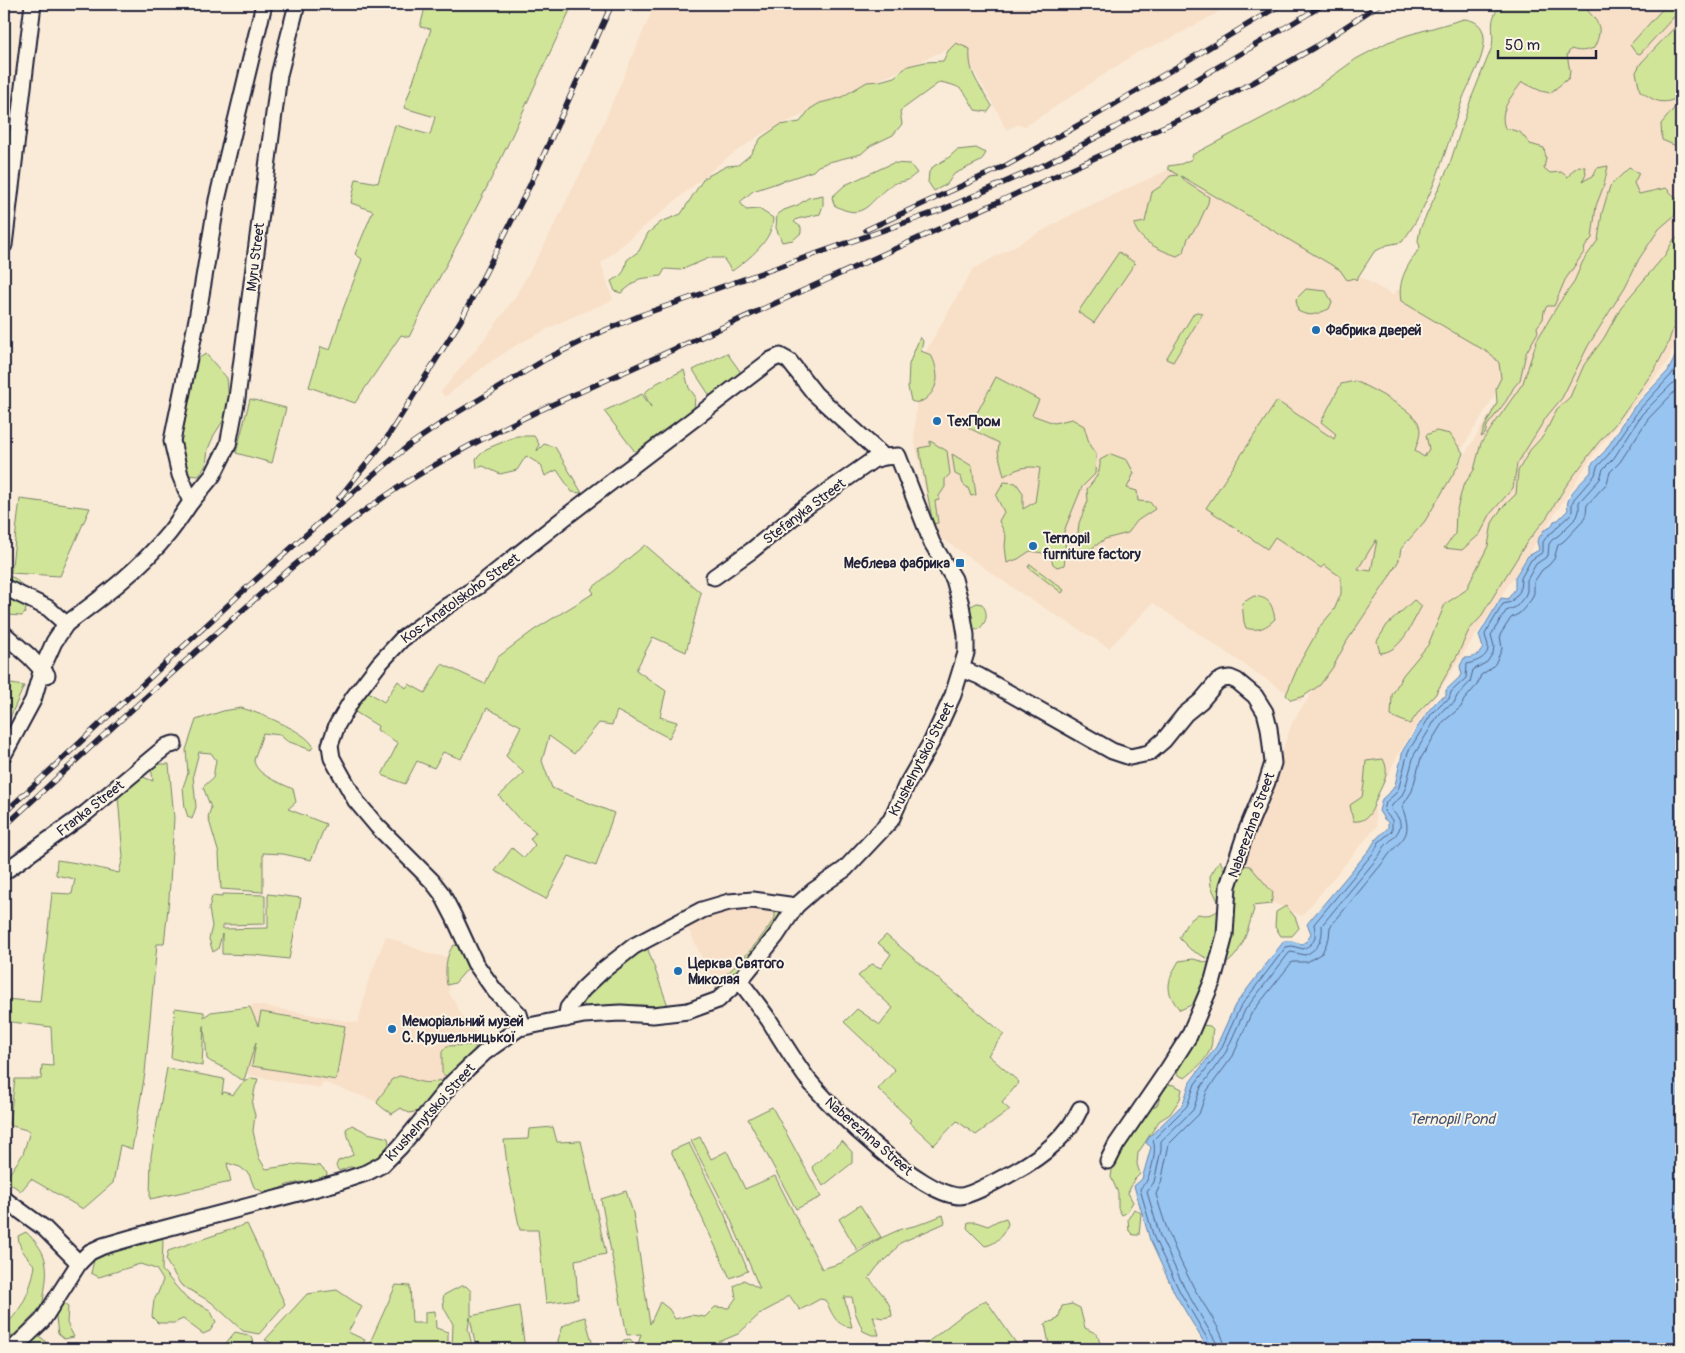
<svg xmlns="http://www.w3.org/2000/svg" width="1685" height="1353" font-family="Pangolin,sans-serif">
  <rect width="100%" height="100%" fill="#faebd8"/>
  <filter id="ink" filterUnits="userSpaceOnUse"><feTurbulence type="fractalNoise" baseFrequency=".02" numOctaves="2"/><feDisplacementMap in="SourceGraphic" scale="10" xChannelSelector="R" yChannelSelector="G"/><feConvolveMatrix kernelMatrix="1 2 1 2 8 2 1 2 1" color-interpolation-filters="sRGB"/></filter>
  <g filter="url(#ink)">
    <!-- built -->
    <g fill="#f8dfc8">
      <polygon points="655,4 1233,4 1172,38 1138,52 1026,126 1017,125 1006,130 996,109 962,50 943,51 763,133 724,160 601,263 613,300 563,321 515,346 486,365 445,397 441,392 490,332 515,297 545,244 590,154"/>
      <polygon points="1532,4 1681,4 1681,323 1668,362 1594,454 1400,751 1374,804 1377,826 1302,916 1234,885 1292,723 1456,469 1519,365 1417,295"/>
      <polygon points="1168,170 1393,295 1397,289 1513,366 1407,538 1300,702 1153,603 1109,648 1022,594 934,533 914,438 919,363 973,269 1078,211"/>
      <polygon points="759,905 772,909 775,912 775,918 746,955 730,972 715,984 686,925 709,913 727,908"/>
      <polygon points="386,936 429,954 447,957 452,964 449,993 466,1022 480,1038 475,1047 442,1080 414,1115 323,1082 320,1088 248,1075 252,1004 358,1023 368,982"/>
    </g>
    <!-- green -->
    <g fill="#d1e599" stroke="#7a846a" fill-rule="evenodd">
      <path d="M426,4h147c-30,61 -56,124 -87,185 -25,50 -53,98 -77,148l-8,-2 -46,68 -46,-16 12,-40 9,3 12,-38 20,-53 -7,-5 18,-43 -22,-8 5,-24 22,4 17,-58 35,10 5,-18 -31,-9 27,-79 -11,-2z"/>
      <path d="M1501,4h82c12,18 23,19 11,44 -9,3 -14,4 -23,1l-4,6 3,16 -1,7 -19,15 -9,-2 -19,-9c-10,14 -24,28 -17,46l15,4 10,12 14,4 2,10 -2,10 6,5 11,-1 7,5 4,-6 7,-5 6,1 1,7 -3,7 10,-5 4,-8 11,-2 -4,19 -8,21 -4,32 -7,9 -1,5 -19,28 -11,26h-7l-3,5 -1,8 -6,8 1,5 -12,21 -6,27 -6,7 -8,14 -19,25 -2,8 -4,3 4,-11 12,-23 -1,-15 5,-10 -2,-15 -7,-8 -91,-54c-4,-22 8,-37 19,-54l-2,-6 2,-12 29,-63 22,-67 21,-52c3,-20 -5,-24 9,-43z"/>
      <polygon points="1667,4 1681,4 1681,9 1640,54 1635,52 1630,45"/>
      <path d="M1464,19c11,1 19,6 20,18 2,19 -14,43 -21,61 -17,49 -29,102 -61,144l-15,3 -13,7 -18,28 -2,-2 -7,2 -7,-10 -159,-94 6,7 22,14 -1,6 -10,22 -10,13 -4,14 -7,4c-17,-6 -38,-14 -43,-32l11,-2 7,-30 9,-6 9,-10 8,-1 -10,-6v-3l13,-2 11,-5v-4l114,-60 50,-36 32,-17 20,-7z"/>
      <path d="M1681,22v74c-18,10 -25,6 -41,-5l-4,-19 5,-9 34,-36z"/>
      <path d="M956,43l14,6c-2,26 10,36 22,57l-4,6 -13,-2c-12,-21 -11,-23 -35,-28l-40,29 2,13 -9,11 -23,11 -9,8 -32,8 -11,4 -5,5 -60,20 -13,11 6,8 13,-1 14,9c0,22 -24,41 -41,53l-9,-13h-14l-28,12 -16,-1 -4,7 -22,3 -18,14 -6,-2 -4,-10 8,-4 5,-6 3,-11 12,-9 9,-18 13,-11 20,-8 23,-36 23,-12 11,-1 12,-10 11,-17 19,-13 20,-3 10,-13 10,-6 20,-5 27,-16 13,-1 14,-4 14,-11 17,-4 18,-1 5,-10z"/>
      <polygon points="1681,100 1681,148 1662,140 1661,124"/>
      <polygon points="976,148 986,153 981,161 954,174 947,184 934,191 928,182 929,172 934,166 948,158 957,150"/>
      <path d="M893,163l17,1 7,9c-3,2 -6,5 -9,7 -5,2 -11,2 -15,4 -24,14 -26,40 -59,21l-2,-8 13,-12z"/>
      <polygon points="1629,168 1639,173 1634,183 1639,194 1666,188 1678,200 1675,215 1659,229 1639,259 1625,287 1588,346 1562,398 1547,416 1517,464 1513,488 1491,513 1480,534 1462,550 1444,548 1455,534 1456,513 1463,486 1474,470 1481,443 1523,383 1537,340 1559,303 1573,284 1583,261 1598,240 1602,213 1610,186"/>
      <polygon points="823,195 823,205 820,214 797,219 794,222 801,227 801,233 793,240 782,242 776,228 777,215 784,210 798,205 808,198"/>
      <polygon points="1681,237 1681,303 1668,344 1655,369 1617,422 1598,443 1566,486 1547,517 1527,542 1480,618 1469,630 1458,654 1435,695 1420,710 1410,724 1391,716 1392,695 1403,675 1428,645 1445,604 1466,590 1488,546 1492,523 1501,509 1516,494 1518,471 1530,450 1544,435 1557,409 1570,397 1584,365 1604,338 1621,307 1665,255 1674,239"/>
      <polygon points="1119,252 1135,263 1094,323 1078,312"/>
      <path d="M1306,289l20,2 6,11 -3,7c-13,5 -18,9 -31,2l-2,-12z"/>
      <polygon points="1197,312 1203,313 1173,362 1166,359 1194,313"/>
      <path d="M920,337l3,4 -2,10 10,4c4,7 6,16 6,24 -1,12 -14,28 -26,22l-3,-14 1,-23z"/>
      <polygon points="727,353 742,374 710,396 693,370"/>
      <polygon points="206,354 227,378 229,404 223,421 214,435 208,449 206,465 199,476 187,475 177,424 192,362"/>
      <polygon points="684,370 689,388 695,396 694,410 657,441 655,437 636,453 604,411 642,394 651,407 644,393 657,383"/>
      <path d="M996,377l43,23 -7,15 22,8 18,-4 12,7 6,20 6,8 -1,20 -13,13 -18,44 2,22 -2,12 -7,2 -4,-3 -4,-10 -19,-3 -12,8 -11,4 -2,-17 1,-10 -7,-15 5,-9 -8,-16 8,-14 12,1 7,10v16l12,-7 5,-34c-14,-3 -24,1 -36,8l-6,-24 1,-9 -30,-15z"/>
      <path d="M1355,381c13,6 61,30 64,44 3,10 -2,17 -4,26l9,6 5,-8 -3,-14 10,-4 14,3 13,19 -5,13 -33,55 -24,28 -2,11 -14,24 -38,57 -14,26 -13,18 -16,11 -13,4 -5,-5 14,-33 21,-37 13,-15 7,-16v-17l-17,-12 -3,3 -46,-31 -8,12 -61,-41 71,-107 57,38 2,-5 -15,-12 20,-38zM1377,540l-6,31 -13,-2 18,-29z"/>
      <polygon points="250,399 286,408 272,463 236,453"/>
      <polygon points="517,436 534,436 539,444 537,451 544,444 555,447 582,493 572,492 557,470 545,476 541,465 526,456 517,470 500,474 483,466 477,468 476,459 486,449"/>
      <polygon points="930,441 947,451 950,474 945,479 945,487 939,496 939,500 935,501 938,523 933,524 919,448 930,446"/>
      <polygon points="952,454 972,466 976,495 971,496 968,488 963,484 961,477 955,474"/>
      <path d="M1111,454l16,6 7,13 -7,15 10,3 1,10 12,1 5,7 -18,12 -9,12 -23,6 -14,10h-11l2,-11 -4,-5 1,-10 9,-22 -1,-12c8,-10 14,-16 13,-29z"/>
      <polygon points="20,499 90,508 60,576 11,573"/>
      <polygon points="645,545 701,593 686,652 653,637 636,670 666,691 660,717 677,722 669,738 617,711 612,725 599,723 574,754 549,736 542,761 552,788 614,813 596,866 569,856 546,899 495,871 512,848 524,858 535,845 530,839 536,832 518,818 499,796 524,773 506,756 521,726 487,708 461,759 443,752 434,768 417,761 405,784 382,775 398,743 377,730 378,726 352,710 365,690 384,702 398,681 406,688 409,684 425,693 442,664 485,684 498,657 534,630 594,593 591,589"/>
      <polygon points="1030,564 1064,590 1062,593 1028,567"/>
      <polygon points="12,577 16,579 29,595 25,613 22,616 7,615 4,613 4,578"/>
      <path d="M1254,596c16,2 18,8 21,23 -8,8 -17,13 -29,9l-2,-6 -2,-19z"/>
      <path d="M1414,600l8,6c-10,16 -20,46 -42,47l-3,-12 10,-16z"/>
      <path d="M977,603l5,1c7,10 5,18 -4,26l-5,-1c-4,-6 -4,-16 -2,-23z"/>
      <polygon points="4,683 24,686 4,731"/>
      <path d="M241,708c16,4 65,23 72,38l-2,4 -24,-9 -7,-6 -17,-2 -9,27c1,15 27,23 39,29l3,13 -8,7 38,15 -15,36 -28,-6 -20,-1v39l-42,-3 -2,-35 -11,-37 3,-9 -8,-21 10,-9 3,-18 -5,-7 -12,-1 -6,23 3,32 -4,12 -4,-2 -3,-9 -2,-21 5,-14 -2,-23 10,-30 27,-9z"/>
      <path d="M1383,759c7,13 1,23 -5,35 -5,12 -7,29 -25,27l-3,-16 12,-8 2,-13 2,-23z"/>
      <polygon points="156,764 169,764 174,818 169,899 164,944 157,944 145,1073 132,1149 120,1145 113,1183 83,1209 31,1179 21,1191 5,1180 23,1154 30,1131 9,1125 15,1079 41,1079 42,1065 53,1066 51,1027 4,1021 4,999 40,1002 52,893 72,894 75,879 56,875 57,860 77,863 119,873 123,857 118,796 143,777 153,781 151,766"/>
      <path d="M1220,860l8,20 12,-15 10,1 23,27 -2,11 -19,2 2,3c-6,19 -12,48 -32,57l-31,-16 -12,-12 8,-15 11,-9c10,2 15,1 23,-6l-10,-22 -1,-10z"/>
      <polygon points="222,894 265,895 265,924 223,925 223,929 268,928 268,894 301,898 289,959 254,955 222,954 222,934 218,949 213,952 209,939 212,926 209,909 212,896 222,897"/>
      <path d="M753,903l20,2 7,7c-4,20 -46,62 -62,77l-3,-5c22,-18 41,-38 57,-62l3,-4v-6l-8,-7 -40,3 -18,5 -23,12 -2,-3c24,-11 43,-17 69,-19z"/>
      <polygon points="1286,906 1295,917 1299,928 1292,936 1281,936 1275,927 1276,912"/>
      <polygon points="886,935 1004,1034 988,1055 1019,1082 1002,1103 1010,1110 976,1135 957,1121 934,1145 909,1122 911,1120 878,1089 895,1070 844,1022 857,1009 880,1025 893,1008 858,976 872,964 881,968 891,954 878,943"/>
      <polygon points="646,944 668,1006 638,1005 591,1008 585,1007 581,998 582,994"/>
      <path d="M454,945l9,2 6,20 -14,16 -8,2c-2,-12 -2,-31 7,-40z"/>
      <path d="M1193,959l16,4 1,9 -14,31 -16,7c-16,-19 -13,-29 -1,-49z"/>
      <path d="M250,1007l8,19 3,-14 84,14 -9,54 -84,-14 4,-24 -12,38c-10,-2 -14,-10 -22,-13 -6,-3 -10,-4 -15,-8l-3,-34 -2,41 -31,-8 4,-50 29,4v5l7,-5z"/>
      <path d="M1202,1025l8,1 3,3c-2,8 0,11 -2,17 -2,12 -17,25 -26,32l-7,-3 -3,-5 5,-5 11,-28z"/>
      <polygon points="474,1045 477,1050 458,1066 448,1078 442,1073 442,1052 447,1046"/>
      <polygon points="167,1068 224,1079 222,1094 224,1092 233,1095 242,1083 251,1078 258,1079 255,1088 252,1105 255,1115 253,1131 259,1158 266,1169 299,1164 320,1166 327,1173 325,1183 313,1185 301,1182 287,1185 274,1191 263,1192 254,1187 249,1174 240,1167 227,1163 231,1182 150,1199 151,1156"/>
      <path d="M399,1076c17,2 22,11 41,4l3,3 -19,27 -15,3 -8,-5 -9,6 -8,-5 -7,-6c3,-9 10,-13 14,-23z"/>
      <polygon points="1166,1084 1174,1085 1182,1089 1180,1099 1170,1114 1159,1121 1138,1153 1137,1164 1140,1174 1134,1180 1128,1193 1133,1202 1126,1213 1122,1215 1118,1208 1118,1193 1111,1177 1113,1164 1141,1114 1157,1105"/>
      <polygon points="772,1107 821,1197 796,1209 748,1119"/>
      <path d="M352,1125l16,8 20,5 1,6 -4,5 -4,9 -20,10 -12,-1 -10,4 -3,-5 2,-5 15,-6c-1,-10 -5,-17 -7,-26z"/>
      <polygon points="553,1127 557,1142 581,1141 606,1254 575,1260 578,1299 546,1303 538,1230 520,1230 508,1172 504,1140 528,1139 529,1129"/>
      <path d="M700,1137l11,22 16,-8 18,38 30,-13 47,93 19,-6 40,-25 20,-9 17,-4 25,-10 2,8 -45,20 -10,13 -12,10 -9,12c9,12 22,22 23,38l-9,2 -10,-2 6,19h-7l-9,-4 -8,-19 -3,-15h-8l8,30c-17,-1 -19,-13 -27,-27l-5,-1 -20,11 -11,-15 -13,10 -15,8 -23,21 -36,15 -65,-1 4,-14 -14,1 -26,-136 25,-8 7,22 17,111 10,-22 9,7 6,10 16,-4 14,2 10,-10 14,1 7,-10 -2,-12 10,-6 16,9 -33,-78 -36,-70z"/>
      <polygon points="842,1141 852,1152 852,1163 823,1186 812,1167"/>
      <polygon points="689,1143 724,1213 748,1271 730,1278 671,1151"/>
      <polygon points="860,1205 881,1237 857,1250 839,1219"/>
      <polygon points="1134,1209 1141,1213 1139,1235 1133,1235 1129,1231 1128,1219"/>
      <path d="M1006,1218l2,6c-5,11 -11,20 -23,22l-18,-18 1,-6h8l12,4 9,-5z"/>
      <polygon points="247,1224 285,1304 259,1334 243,1331 211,1302 181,1285 166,1261 168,1251"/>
      <path d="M26,1232c19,18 23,30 19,56 -1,5 -1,12 -3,16 -4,9 -27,30 -35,37l-3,-1v-13c19,-19 26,-35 31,-61 -9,-10 -16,-17 -17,-30z"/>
      <polygon points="143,1237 161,1238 163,1240 162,1270 186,1298 210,1310 216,1322 210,1331 203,1334 183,1319 174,1323 158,1323 152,1317 154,1300 158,1293 163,1280 156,1269 140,1264 99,1277 91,1273 94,1260 105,1250"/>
      <polygon points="396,1285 410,1286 412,1323 425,1323 425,1312 435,1311 436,1328 448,1332 448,1349 367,1349"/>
      <polygon points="461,1286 466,1286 471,1291 471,1316 519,1306 525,1349 476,1349 470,1317 468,1329 473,1349 452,1349 453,1324 444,1308 443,1299 444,1295"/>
      <polygon points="337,1290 362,1307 348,1332 365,1340 360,1349 285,1349 265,1340 307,1294"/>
      <polygon points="986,1300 1020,1349 919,1349 961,1316"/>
      <polygon points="61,1301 68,1306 67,1323 74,1337 64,1339 58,1334 56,1318"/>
      <polygon points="1072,1304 1080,1308 1085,1328 1097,1334 1102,1349 1050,1349 1045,1324 1058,1319 1062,1306"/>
      <polygon points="585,1317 592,1342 590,1346 593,1349 558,1349 558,1340 563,1326 575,1320"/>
      <polygon points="235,1332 248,1335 253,1339 254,1349 221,1349"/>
      <polygon points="35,1336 42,1338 52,1349 18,1349"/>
      <polygon points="630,1339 633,1342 634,1349 605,1349 621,1343 624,1340"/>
    </g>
    <!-- water -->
    <path fill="#97c4f1" stroke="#6883a8" d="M1681,335v1014h-473l-33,-55 -25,-54 -16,-54 8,-7 9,-32 -5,-4 3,-6 34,-33 7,-22 26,-35 19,-42 49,-64h8l10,3 6,-4 3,-7 -4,-9 63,-75 6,-10 12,-11v-6l-4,-3 -5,-8 3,-12 10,-9 3,-5 8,-35 25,-39 11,-12 7,-3v-6l16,-15 -2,-9 4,-8c10,0 14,-2 19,-10l-4,-13 22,-37 7,1 7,-10v-12l13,-21 11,-6 -2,-9 7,-11 7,-3 3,-6 4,-1 10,-10c-4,-15 14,-27 23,-38v-7l14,-14 29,-44 34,-36 9,-18z"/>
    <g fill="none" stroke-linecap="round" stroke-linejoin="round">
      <!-- shore -->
      <g stroke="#516384" stroke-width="1">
        <path d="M1211,1349v-4l-31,-53 -26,-54 -14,-49c2,-4 6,-5 7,-9 5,-11 10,-29 6,-40l34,-34 8,-22 26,-35 19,-42 46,-60 6,-1 11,3c14,-7 13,-12 11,-25l60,-72 5,-10 13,-11v-11l-8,-9 2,-9 10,-9 3,-6 9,-35 24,-39 10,-10 7,-4 2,-7 15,-14 1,-14c8,-2 22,-6 21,-18 0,-4 -3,-8 -3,-12l18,-30 8,-2 9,-11 1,-13 10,-18 12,-8v-10l5,-7 6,-4 4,-5 14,-13v-9l2,-5 21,-24 2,-8 12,-13 29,-43 34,-37 9,-18"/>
        <path d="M1218,1349l-2,-7 -31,-53 -25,-53 -13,-44 7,-10 7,-32v-9l32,-31 8,-23 25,-35 19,-42 44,-57 2,-1 14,3c14,-6 18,-16 17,-30l57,-69c2,-3 4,-8 6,-10 12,-12 24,-21 6,-36l1,-5 9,-8 4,-8 9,-34 23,-38 8,-9 9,-5 3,-7 13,-14 3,-12 14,-8 6,-9 1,-7 -3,-11 15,-24 10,-4 9,-11 2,-5v-11l9,-16 12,-8 1,-12 3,-4 7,-5 18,-18 2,-6v-9l21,-23 3,-10 11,-11 28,-44 35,-35 4,-9"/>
        <path d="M1225,1349c0,-17 -25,-48 -33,-65 -16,-30 -27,-57 -36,-90l5,-11 8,-39 30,-30 8,-23 26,-35 18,-42 41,-52h15l15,-9 7,-15 1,-11 55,-67c15,-23 30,-20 17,-53l10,-16 9,-33 22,-36 18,-15 3,-7 13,-15 4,-10 9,-6 5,-5 7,-15 -2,-14 11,-17 9,-5 11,-13 3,-7v-11l8,-12 7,-5 5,-6 4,-14 6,-4 19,-20 3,-7 1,-9 20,-22 3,-11 10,-10 28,-43 33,-34"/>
      </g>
      <!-- street casing -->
      <g stroke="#22223b" stroke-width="19">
        <g id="street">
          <polyline points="4,245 33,4"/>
          <polyline points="191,502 213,475 228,445 237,398 279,75 297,4"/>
          <path d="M4,587l44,21 18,16c37,-27 74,-55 103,-91 8,-10 15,-21 22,-31l-11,-27 -8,-34 25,-122 20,-119 47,-196"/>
          <polyline points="4,634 29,656 47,675"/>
          <polyline points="962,669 979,676 1112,751 1130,757 1149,753 1164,740 1185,714 1201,701 1217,682 1223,679 1230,678 1237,681 1255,696 1265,712 1269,728 1273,763 1267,782 1246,832 1228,886 1225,935 1213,980 1189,1036 1168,1069 1116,1145 1108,1161"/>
          <polyline points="4,754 33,700 42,669 54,642 66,624"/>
          <polyline points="4,872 86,813 158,753 167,746 174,744"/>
          <path d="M739,980c10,13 20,26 30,40 12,19 24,39 37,57 24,31 116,119 154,119 11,0 42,-18 52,-23 28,-15 55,-35 68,-64"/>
          <polyline points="566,1019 568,1008 583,989 602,971 634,946 702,910 729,902 753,900 796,906"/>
          <polyline points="523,1027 519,1014 495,991 475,963 454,917 442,894 432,881 377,826 356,801 332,758 330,745 337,725 353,698 379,664 402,639 447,606 477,587 568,515 771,360 780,356 789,361 815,394 884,457"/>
          <polyline points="4,1199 44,1228 79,1263"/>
          <polyline points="13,1349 42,1321 79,1263 90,1252 103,1246 155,1231 336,1183 366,1173 383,1164 400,1147 452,1083 484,1053 519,1028 584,1015 621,1013 653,1015 688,1011 718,1000 742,978 776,936 796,906 813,891 845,869 891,820 906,786 932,741 953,695 966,653 966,635 961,605 954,579 932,543 898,456 884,457 873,460 803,509 751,551 714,577"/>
        </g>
      </g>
      <!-- street -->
      <use href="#street" stroke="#fcf5e5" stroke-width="15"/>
      <!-- rail casing -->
      <g stroke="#22223b" stroke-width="5.5">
        <g id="rail">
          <polyline points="866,230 1007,165 1093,117 1282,4"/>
          <polyline points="339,498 385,441 461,320 530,185 612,4"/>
          <polyline points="4,813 241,593 357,489 408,446 455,414 546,359 603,331 644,314 944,209 1046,164 1114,128 1325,4"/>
          <path d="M4,827c61,-57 123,-113 185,-169 70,-63 140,-127 221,-178 40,-25 83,-47 126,-68l649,-295 69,-35 61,-35 65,-43"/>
        </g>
      </g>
      <!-- rail -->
      <use href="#rail" stroke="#fcf5e5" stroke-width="4" stroke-dasharray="11" stroke-linecap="butt"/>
    </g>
  </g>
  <!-- markers -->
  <g fill="#1f6fb2" stroke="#fcf5e5" stroke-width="2">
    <circle cx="1316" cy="330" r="5"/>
    <circle cx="937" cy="421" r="5"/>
    <circle cx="1033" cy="546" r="5"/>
    <rect x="955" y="558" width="10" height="10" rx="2.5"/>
    <circle cx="678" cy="971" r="5"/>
    <circle cx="392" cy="1029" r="5"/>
  </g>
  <g text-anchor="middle" stroke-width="4" stroke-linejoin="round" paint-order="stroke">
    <!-- street labels -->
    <g font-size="14" fill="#22223b" stroke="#fcf5e5">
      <text transform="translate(255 257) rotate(-83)" y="5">Myru Street</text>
      <text transform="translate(804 511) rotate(-37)" y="5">Stefanyka Street</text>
      <text transform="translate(460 598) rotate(-36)" y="5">Kos-Anatolskoho Street</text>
      <text transform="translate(921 759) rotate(-63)" y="5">Krushelnytskoi Street</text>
      <text transform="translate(90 808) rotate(-38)" y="5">Franka Street</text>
      <text transform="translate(1251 825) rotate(-70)" y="5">Naberezhna Street</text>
      <text transform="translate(430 1112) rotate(-48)" y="5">Krushelnytskoi Street</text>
      <text transform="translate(869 1136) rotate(41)" y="5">Naberezhna Street</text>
    </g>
    <!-- poi labels -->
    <g font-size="14" font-weight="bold" fill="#22223b" stroke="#fcf5e5" text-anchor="start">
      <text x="1326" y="335">Фабрика дверей</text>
      <text x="947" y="426">ТехПром</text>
      <text x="1043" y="543">Ternopil<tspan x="1043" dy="16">furniture factory</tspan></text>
      <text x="950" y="568" text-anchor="end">Меблева фабрика</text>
      <text x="688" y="968">Церква Святого<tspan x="688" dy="16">Миколая</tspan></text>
      <text x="402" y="1026">Меморіальний музей<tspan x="402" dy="16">С. Крушельницької</tspan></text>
    </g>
    <!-- water labels -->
    <g font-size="15" font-style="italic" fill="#455372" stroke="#fcf5e5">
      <text x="1452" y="1124">Ternopil Pond</text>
    </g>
  </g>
  <!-- margin -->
  <rect width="1685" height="1353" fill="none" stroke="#fcf5e5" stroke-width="20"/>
  <rect x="10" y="10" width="1665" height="1333" fill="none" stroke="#22223b" stroke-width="2" filter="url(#ink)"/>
  <!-- scale -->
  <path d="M1498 50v8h98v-8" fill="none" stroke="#22223b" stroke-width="2.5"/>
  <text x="1505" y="50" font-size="15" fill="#22223b" stroke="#fcf5e5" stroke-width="4" paint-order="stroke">50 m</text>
</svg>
